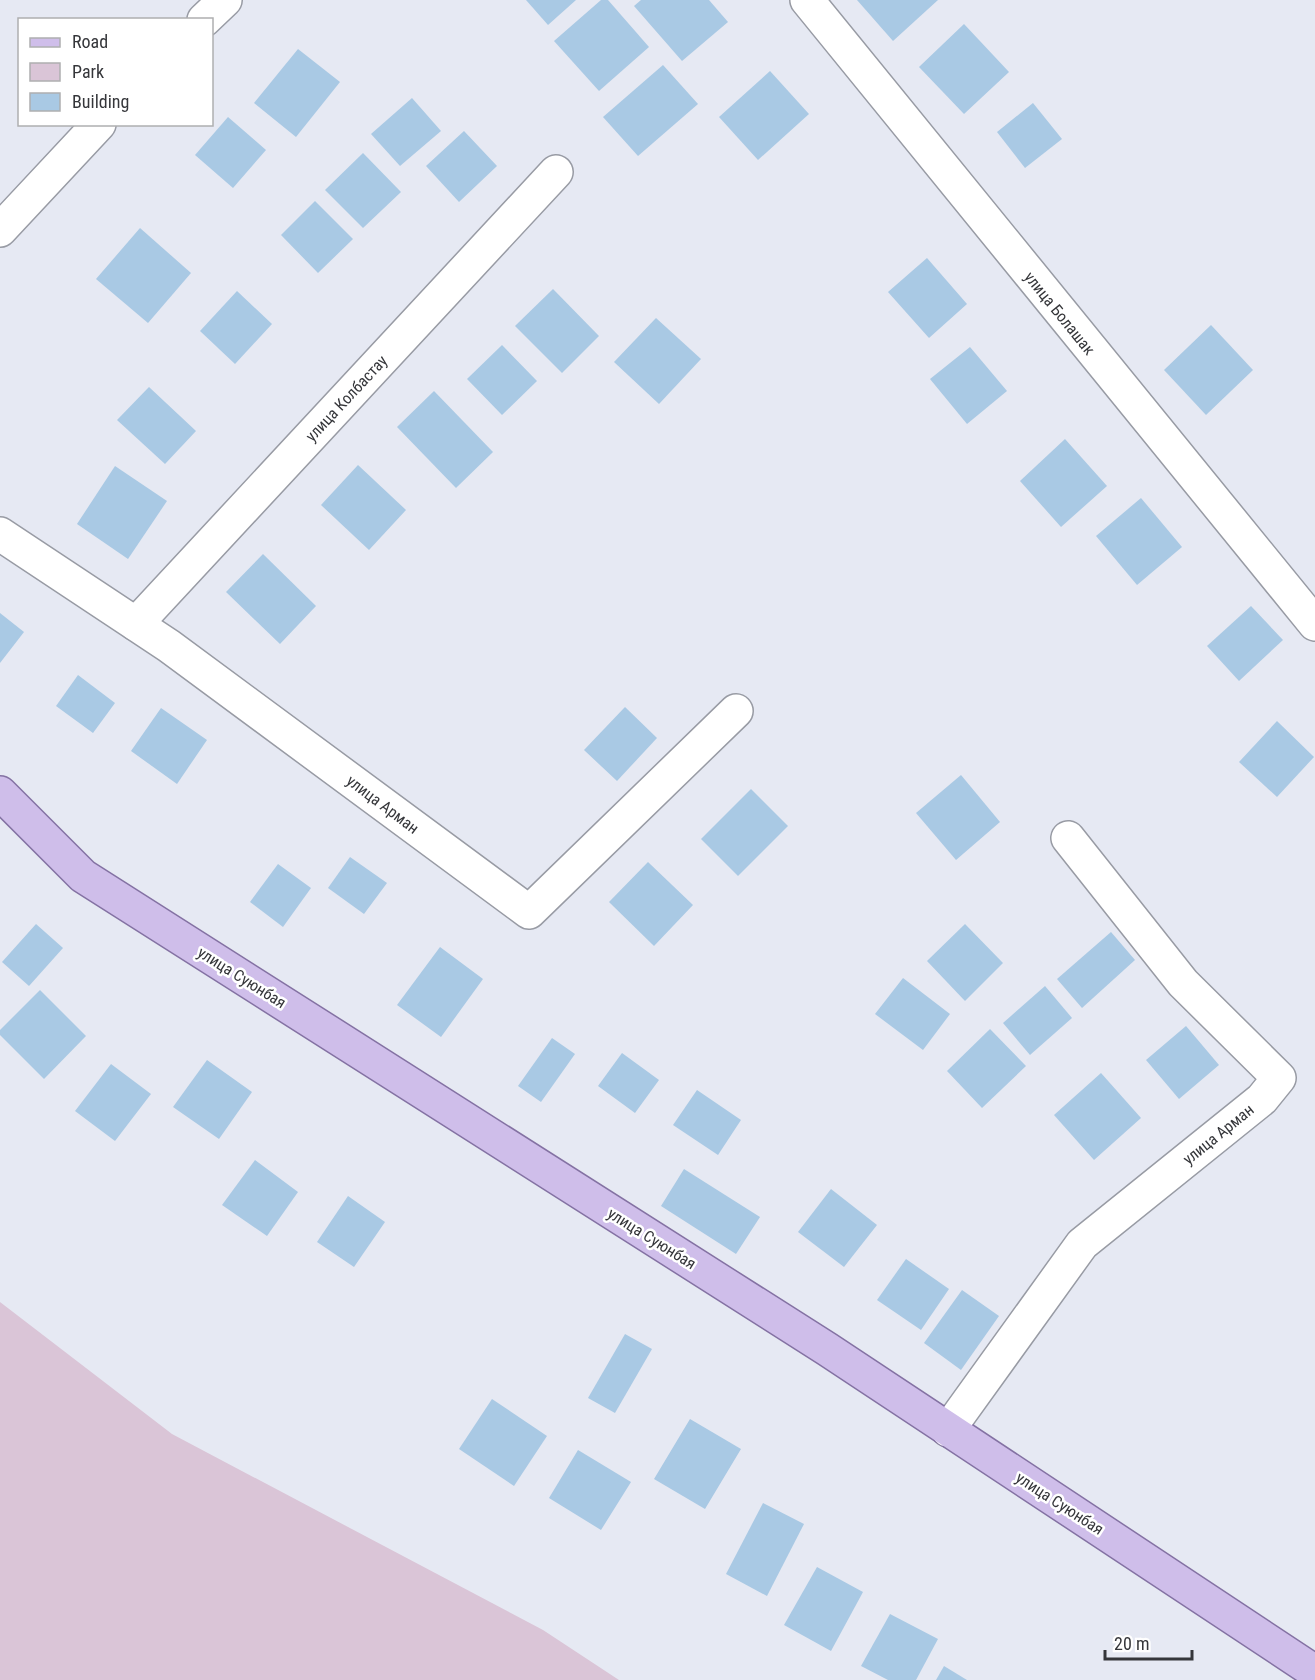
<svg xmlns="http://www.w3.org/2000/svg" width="1315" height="1680" font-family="'Roboto Condensed',sans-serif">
  <rect width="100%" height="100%" fill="#e6e9f3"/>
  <!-- green -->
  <polygon fill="#dac5d7" points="0,1302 172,1434 543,1630 619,1680 0,1680"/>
  <!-- building -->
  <g fill="#a9c9e4">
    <polygon points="526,0 576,0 548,25"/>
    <polygon points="601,0 608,0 649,47 599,91 554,41"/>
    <polygon points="641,0 709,0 728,22 682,61 634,6"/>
    <polygon points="857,0 938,0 893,41"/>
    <polygon points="964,24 1009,72 964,114 919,67"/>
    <polygon points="298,49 340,82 296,137 254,103"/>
    <polygon points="663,65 698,104 638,156 603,117"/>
    <polygon points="770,71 809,114 758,160 719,117"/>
    <polygon points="412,98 441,131 400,166 371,134"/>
    <polygon points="1033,103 1062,139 1025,168 997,132"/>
    <polygon points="228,117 266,150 233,188 195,155"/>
    <polygon points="464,131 497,166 459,202 426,166"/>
    <polygon points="363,153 401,192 363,228 325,190"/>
    <polygon points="315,201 353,239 318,273 281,235"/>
    <polygon points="140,228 191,273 148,323 96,279"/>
    <polygon points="927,258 967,304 929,338 888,292"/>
    <polygon points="553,289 599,336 562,373 515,326"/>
    <polygon points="237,291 272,324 235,364 200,331"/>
    <polygon points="656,318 701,359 659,404 614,362"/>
    <polygon points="1211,325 1253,370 1206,415 1164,370"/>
    <polygon points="502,345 537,381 502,415 467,379"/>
    <polygon points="970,347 1007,391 967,424 930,379"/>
    <polygon points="149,387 196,431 165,464 117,420"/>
    <polygon points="434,391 493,452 456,488 397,427"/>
    <polygon points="1065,439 1107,486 1061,527 1020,481"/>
    <polygon points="358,465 406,510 369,550 321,505"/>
    <polygon points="115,466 167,501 128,559 77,524"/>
    <polygon points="1141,498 1182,547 1137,585 1096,536"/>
    <polygon points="263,554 316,606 280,644 226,592"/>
    <polygon points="1251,606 1283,640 1239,681 1207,646"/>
    <polygon points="0,613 24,632 0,663"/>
    <polygon points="78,675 115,703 93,733 56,706"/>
    <polygon points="625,707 657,738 617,781 584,750"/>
    <polygon points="161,708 207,740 177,784 131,751"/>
    <polygon points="1277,721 1314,757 1277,797 1239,762"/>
    <polygon points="961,775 1000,822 956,860 916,813"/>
    <polygon points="751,789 788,826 738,876 701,839"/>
    <polygon points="350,857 387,883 364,914 328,888"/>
    <polygon points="648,862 693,905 654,946 609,902"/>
    <polygon points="278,864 311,888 283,927 250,902"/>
    <polygon points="36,924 63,948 29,986 2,962"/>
    <polygon points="965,924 1003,963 965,1001 927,961"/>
    <polygon points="1111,932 1135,960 1082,1008 1057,979"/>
    <polygon points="440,947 483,979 441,1037 397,1005"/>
    <polygon points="903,978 950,1014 923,1050 875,1014"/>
    <polygon points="1045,986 1072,1018 1030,1055 1003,1023"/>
    <polygon points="40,990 86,1036 44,1079 0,1035 0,1030"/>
    <polygon points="1186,1026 1219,1065 1179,1099 1146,1060"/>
    <polygon points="990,1029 1026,1066 982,1108 947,1071"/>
    <polygon points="552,1038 575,1054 541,1102 518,1086"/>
    <polygon points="622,1053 659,1080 635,1113 598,1086"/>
    <polygon points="207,1060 252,1092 219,1139 173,1107"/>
    <polygon points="111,1064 151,1094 115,1141 75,1111"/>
    <polygon points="1101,1073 1141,1118 1094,1160 1054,1115"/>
    <polygon points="697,1090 741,1120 718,1155 673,1125"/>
    <polygon points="255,1160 298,1192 267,1236 222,1205"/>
    <polygon points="684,1169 760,1217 736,1254 661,1206"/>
    <polygon points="831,1189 877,1225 844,1267 798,1232"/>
    <polygon points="348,1196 385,1222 354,1267 317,1242"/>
    <polygon points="906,1259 949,1289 921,1330 877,1300"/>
    <polygon points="962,1290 999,1316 961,1370 924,1343"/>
    <polygon points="625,1334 652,1349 615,1413 588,1398"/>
    <polygon points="492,1399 547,1436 514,1486 459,1449"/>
    <polygon points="690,1419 741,1449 705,1509 654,1479"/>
    <polygon points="578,1450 631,1482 601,1530 549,1498"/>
    <polygon points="763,1503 804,1524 767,1596 726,1574"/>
    <polygon points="817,1567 863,1592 831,1651 784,1625"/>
    <polygon points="890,1614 938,1639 916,1680 888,1680 861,1666"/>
    <polygon points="944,1666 967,1680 936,1680"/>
  </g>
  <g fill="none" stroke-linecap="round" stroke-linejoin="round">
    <!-- minor casing -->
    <g stroke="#989ba4" stroke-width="36">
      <g id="minor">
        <polyline points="807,0 1315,624"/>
        <polyline points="204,20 225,0"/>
        <polyline points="0,230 99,124"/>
        <polyline points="0,534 169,646 529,912 736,711"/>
        <polyline points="136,624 556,172"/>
        <polyline points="948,1430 1082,1244 1262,1099 1279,1078 1183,983 1068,838"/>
      </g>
    </g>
    <!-- major casing -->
    <g stroke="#8472a3" stroke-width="36">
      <polyline id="major" points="0,793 83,876 827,1349 1315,1672"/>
    </g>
    <!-- minor -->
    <use href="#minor" stroke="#fff" stroke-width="33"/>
    <!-- major -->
    <use href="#major" stroke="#cfbeea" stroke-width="33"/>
  </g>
  <g text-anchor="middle" stroke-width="5" stroke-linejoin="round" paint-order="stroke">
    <!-- street labels -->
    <g font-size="16" fill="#35363a" stroke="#fff">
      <text transform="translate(1060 313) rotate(51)" y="6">улица Болашак</text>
      <text transform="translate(346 398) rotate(-47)" y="6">улица Колбастау</text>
      <text transform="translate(383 804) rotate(37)" y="6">улица Арман</text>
      <text transform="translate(242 977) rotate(32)" y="6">улица Суюнбая</text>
      <text transform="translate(1218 1134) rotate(-39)" y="6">улица Арман</text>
      <text transform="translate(652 1238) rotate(32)" y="6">улица Суюнбая</text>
      <text transform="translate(1060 1503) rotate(33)" y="6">улица Суюнбая</text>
    </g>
  </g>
  <!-- legend -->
  <rect x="18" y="18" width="195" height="108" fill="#ffffff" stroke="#aeafb0" stroke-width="1.5"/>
  <rect x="30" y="38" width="30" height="9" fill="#cfbeea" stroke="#aeafb0" stroke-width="1.5"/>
  <text x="72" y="48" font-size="18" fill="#35363a">Road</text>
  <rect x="30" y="63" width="30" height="18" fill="#dac5d7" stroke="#aeafb0" stroke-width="1.5"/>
  <text x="72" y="78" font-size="18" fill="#35363a">Park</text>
  <rect x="30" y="93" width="30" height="18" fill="#a9c9e4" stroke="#aeafb0" stroke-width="1.5"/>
  <text x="72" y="108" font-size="18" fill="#35363a">Building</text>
  <!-- scale -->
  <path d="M1105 1650v9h87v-9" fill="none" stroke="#35363a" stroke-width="3"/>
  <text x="1114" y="1650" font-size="18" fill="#35363a" stroke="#ffffff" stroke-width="4.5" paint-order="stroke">20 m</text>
</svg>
